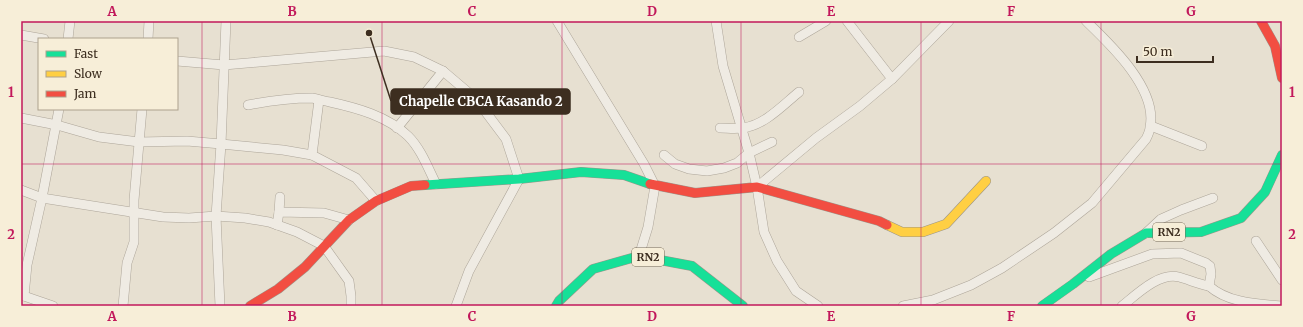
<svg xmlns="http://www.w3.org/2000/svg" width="1303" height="327" font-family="Merriweather,serif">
  <rect width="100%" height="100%" fill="#e7e0d1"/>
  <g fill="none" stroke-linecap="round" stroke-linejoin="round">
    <!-- street casing -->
    <g stroke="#ada599" stroke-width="10">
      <g id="street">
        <polyline points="557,21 644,164 655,186 648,227 639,256"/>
        <polyline points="716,21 723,66 749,153 757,187 764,232 777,261 796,291 818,306"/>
        <polyline points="847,21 892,79"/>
        <polyline points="21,35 44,39"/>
        <polyline points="799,37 826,21"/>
        <polyline points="68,39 70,21"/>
        <polyline points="148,39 149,21"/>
        <polyline points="177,61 224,65 384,51 414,57 443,71 476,99 506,139 519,179 469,271 456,306"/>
        <path d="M248,105c21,-4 42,-7 64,-7 6,1 12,3 18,4 27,6 57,14 78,34 13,13 20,32 28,48"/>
        <polyline points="21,118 57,125 99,137 139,142 187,141 221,144 283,150 312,155 356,178 376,201"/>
        <polyline points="1151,126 1202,146"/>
        <polyline points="397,128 443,71"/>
        <path d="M720,128c7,0 15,1 22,0 22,-2 41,-23 57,-36"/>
        <polyline points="312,155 319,100"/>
        <polyline points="664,155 675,164 689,169 707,171 724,168 737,163 749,153 772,142"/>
        <polyline points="757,187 816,138 860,106 892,79 949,21"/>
        <polyline points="21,190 42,198 163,217 189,218 216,216 245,218 269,222 297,232 324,246 349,281 351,296 351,306"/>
        <polyline points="279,212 280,197"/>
        <polyline points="277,225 279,212 324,213 349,220"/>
        <polyline points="1146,233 1161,219 1181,210 1213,198"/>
        <polyline points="1256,241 1282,280"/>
        <path d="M1089,277l63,-23 29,-1 25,10 4,3 1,8 -2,12c19,17 48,18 72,20"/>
        <polyline points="21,295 53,306"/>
        <polyline points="24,296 27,265 42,198 59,109"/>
        <polyline points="123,306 127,263 134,242 134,200 142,109"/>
        <polyline points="220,306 216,216 221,144 226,21"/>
        <path d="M903,306l30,-6 38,-15 31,-17 52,-35 38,-30 54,-64c2,-4 4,-8 4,-12 8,-38 -40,-83 -64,-106"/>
        <path d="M1122,306c15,-12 37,-34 57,-29 11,3 19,7 30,9"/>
      </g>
    </g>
    <!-- fast casing -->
    <g stroke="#9c958a" stroke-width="10">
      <g id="fast">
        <polyline points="425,185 519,179 581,172 624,175 650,184"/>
        <polyline points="556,306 559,301 593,269 639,256 692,266 743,306"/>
        <polyline points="1042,306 1073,284 1111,254 1146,233 1201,232 1241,218 1265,192 1282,155"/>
      </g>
    </g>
    <!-- slow casing -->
    <g stroke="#9c958a" stroke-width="10">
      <polyline id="slow" points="887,225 902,232 923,232 946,224 986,181"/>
    </g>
    <!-- jam casing -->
    <g stroke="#9c958a" stroke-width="10">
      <g id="jam">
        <polyline points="1261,21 1275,46 1282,78"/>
        <polyline points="650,184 695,193 757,187 879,221 887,225"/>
        <polyline points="250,306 278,289 305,267 349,220 376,201 411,186 425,185"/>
      </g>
    </g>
    <!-- street -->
    <use href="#street" stroke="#efebe3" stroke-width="9"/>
    <!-- fast -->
    <use href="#fast" stroke="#16e098" stroke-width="9"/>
    <!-- slow -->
    <use href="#slow" stroke="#ffcf43" stroke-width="9"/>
    <!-- jam -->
    <use href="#jam" stroke="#f24e42" stroke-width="9"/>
  </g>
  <!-- grid -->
  <path fill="none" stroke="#c2185b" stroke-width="1" stroke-opacity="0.55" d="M202,21v285M382,21v285M562,21v285M741,21v285M921,21v285M1101,21v285M21,164h1261"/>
  <g text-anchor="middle" stroke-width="4" stroke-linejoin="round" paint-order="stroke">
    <!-- shield labels -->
    <g fill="#f7eed8" stroke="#756857" stroke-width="1">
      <rect x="1153" y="223" width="32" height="18" rx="3"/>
      <rect x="632" y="248" width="32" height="18" rx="3"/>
    </g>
    <g font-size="11" font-weight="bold" fill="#3d2e20">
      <text x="1169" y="236">RN2</text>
      <text x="648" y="261">RN2</text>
    </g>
  </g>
  <!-- callouts -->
  <path fill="none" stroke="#3d2e20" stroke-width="1.5" d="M369 33L391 101"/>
  <circle fill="#3d2e20" stroke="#f7eed8" stroke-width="1.5" cx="369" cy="33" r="4"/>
  <rect fill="#3d2e20" stroke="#3d2e20" stroke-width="1.5" x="391" y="89" width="179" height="25" rx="4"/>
  <g font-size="13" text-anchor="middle" font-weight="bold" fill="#fff">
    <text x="481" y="106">Chapelle CBCA Kasando 2</text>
  </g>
  <!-- border -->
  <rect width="1303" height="327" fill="none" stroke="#f7eed8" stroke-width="44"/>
  <!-- legend -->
  <rect x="38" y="38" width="140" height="72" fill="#f7eed8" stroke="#ada18e"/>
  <rect x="46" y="51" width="20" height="6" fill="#16e098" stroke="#ada18e"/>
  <text x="74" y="58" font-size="12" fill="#3d2e20">Fast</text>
  <rect x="46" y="71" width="20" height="6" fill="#ffcf43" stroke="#ada18e"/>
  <text x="74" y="78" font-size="12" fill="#3d2e20">Slow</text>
  <rect x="46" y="91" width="20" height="6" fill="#f24e42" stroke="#ada18e"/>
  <text x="74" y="98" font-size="12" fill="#3d2e20">Jam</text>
  <!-- scale -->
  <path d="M1137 56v6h76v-6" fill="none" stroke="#3d2e20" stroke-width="2"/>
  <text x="1143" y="56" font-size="12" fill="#3d2e20" stroke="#f7eed8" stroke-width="3" paint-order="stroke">50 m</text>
  <rect x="22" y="22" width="1259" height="283" fill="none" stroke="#c2185b" stroke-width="1.5"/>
  <g font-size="13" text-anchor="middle" font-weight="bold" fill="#c2185b">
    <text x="112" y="16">A</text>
    <text x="292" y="16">B</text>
    <text x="472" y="16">C</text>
    <text x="652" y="16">D</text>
    <text x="831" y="16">E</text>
    <text x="1011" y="16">F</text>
    <text x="1191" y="16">G</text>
    <text x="11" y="97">1</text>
    <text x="1292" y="97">1</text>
    <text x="11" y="239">2</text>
    <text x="1292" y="239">2</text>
    <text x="112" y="321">A</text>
    <text x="292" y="321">B</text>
    <text x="472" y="321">C</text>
    <text x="652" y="321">D</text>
    <text x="831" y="321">E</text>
    <text x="1011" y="321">F</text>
    <text x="1191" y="321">G</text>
  </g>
</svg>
